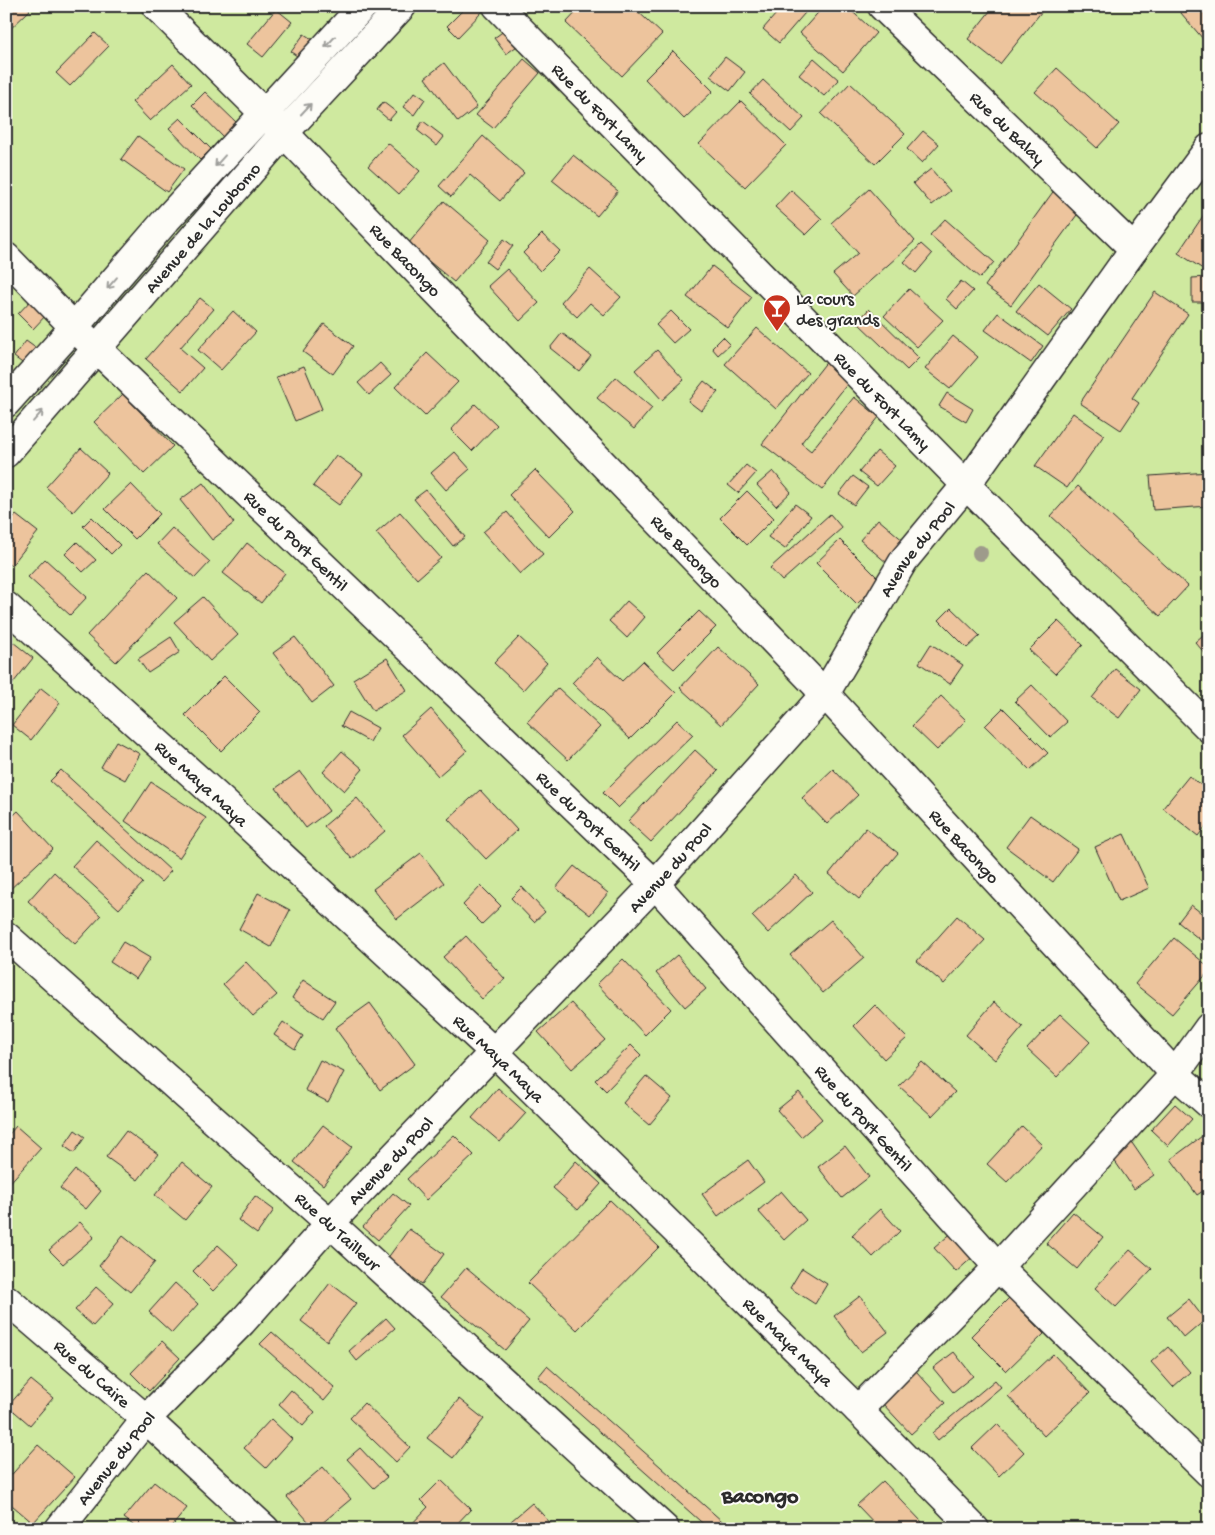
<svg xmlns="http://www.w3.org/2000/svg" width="1215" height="1535" font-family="'Gochi Hand',sans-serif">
  <rect width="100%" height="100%" fill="#f8ebdc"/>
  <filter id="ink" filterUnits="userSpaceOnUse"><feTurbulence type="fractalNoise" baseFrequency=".02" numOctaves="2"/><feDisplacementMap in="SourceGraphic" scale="10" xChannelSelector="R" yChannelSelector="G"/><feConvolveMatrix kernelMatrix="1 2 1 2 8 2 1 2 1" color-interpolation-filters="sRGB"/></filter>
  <g filter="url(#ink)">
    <!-- green -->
    <rect fill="#cfe99f" stroke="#7d8a65" x="6" y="6" width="1203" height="1523"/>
    <!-- building -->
    <g fill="#edc49d" stroke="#2b2b2b">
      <polygon points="6,6 26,6 30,10 6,33"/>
      <polygon points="467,6 478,6 483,11 458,37 447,26"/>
      <polygon points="582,6 632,6 662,34 622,76 566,23"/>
      <polygon points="783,6 811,6 779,43 763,29"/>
      <polygon points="824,6 846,6 876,33 843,71 800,33"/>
      <polygon points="994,6 1046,6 1000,64 968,39"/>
      <polygon points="1175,6 1209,6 1209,46"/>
      <polygon points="276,9 292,22 263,57 247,44"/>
      <polygon points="508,28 520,44 506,54 494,38"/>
      <polygon points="95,33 109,46 70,86 56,73"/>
      <polygon points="304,34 318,43 306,62 291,52"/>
      <polygon points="673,51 713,91 684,119 645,79"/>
      <polygon points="725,57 745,72 730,91 710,76"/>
      <polygon points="814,58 839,80 824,96 799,75"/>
      <polygon points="524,59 540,73 493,128 476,115"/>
      <polygon points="444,63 477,107 458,122 425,78"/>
      <polygon points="173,64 191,84 150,121 132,102"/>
      <polygon points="1057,68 1119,124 1097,148 1035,92"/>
      <polygon points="763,80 804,118 791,132 750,94"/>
      <polygon points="850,83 905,134 875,164 821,114"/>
      <polygon points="205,92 238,124 224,138 192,105"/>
      <polygon points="415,92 425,99 414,115 403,107"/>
      <polygon points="741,101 786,145 745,187 699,144"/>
      <polygon points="383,102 396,112 389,120 377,110"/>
      <polygon points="180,118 211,149 200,160 169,128"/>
      <polygon points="423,121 444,137 437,146 417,130"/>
      <polygon points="923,131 939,144 922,163 907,149"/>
      <polygon points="138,136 184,169 167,192 121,159"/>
      <polygon points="483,136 524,173 500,201 470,175 451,197 439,186"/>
      <polygon points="388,143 420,171 399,194 368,166"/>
      <polygon points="573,155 618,191 597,216 552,180"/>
      <polygon points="931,169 950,191 932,205 913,183"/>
      <polygon points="869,189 915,241 853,296 833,274 858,253 831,223"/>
      <polygon points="1055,189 1082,208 1011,305 985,286"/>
      <polygon points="791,190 822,219 806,235 775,207"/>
      <polygon points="444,201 490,240 454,282 408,244"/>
      <polygon points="1209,207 1209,268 1206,271 1178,253"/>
      <polygon points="945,219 994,262 980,278 930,235"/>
      <polygon points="542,234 560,251 540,271 523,253"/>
      <polygon points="504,239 513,246 495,269 486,262"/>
      <polygon points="921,244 932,254 916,273 904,262"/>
      <polygon points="712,266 752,297 728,328 687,297"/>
      <polygon points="507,269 539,303 520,321 488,286"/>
      <polygon points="590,269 621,297 604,315 590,303 577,317 561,302"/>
      <polygon points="1209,277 1209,302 1192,302 1192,278"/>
      <polygon points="961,281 973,291 957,309 946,299"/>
      <polygon points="1039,283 1071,309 1048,336 1016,311"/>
      <polygon points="909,289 943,320 917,347 884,316"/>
      <polygon points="1155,292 1188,314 1132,398 1139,403 1121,430 1080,403"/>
      <polygon points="200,298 214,309 180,348 203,368 183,391 146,359"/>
      <polygon points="31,300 47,314 33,329 18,314"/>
      <polygon points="869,309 919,358 907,370 857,322"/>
      <polygon points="233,311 256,332 221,370 198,350"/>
      <polygon points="671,311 689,329 673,343 656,325"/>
      <polygon points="998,313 1043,346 1031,363 985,330"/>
      <polygon points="324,324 353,346 333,374 303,352"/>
      <polygon points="757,328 808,373 776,409 725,364"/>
      <polygon points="562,333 591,356 579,371 550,348"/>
      <polygon points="953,336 978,357 950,389 925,369"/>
      <polygon points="723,337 730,344 718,355 712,348"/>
      <polygon points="26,341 44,354 32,370 14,357"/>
      <polygon points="657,350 684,380 662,400 635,370"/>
      <polygon points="427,353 458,382 425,416 395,387"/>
      <polygon points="828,360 852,378 801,443 811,451 854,397 879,417 822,490 762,444"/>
      <polygon points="380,363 391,375 369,395 358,383"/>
      <polygon points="304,366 322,409 295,421 276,377"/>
      <polygon points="616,377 652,408 634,429 597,398"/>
      <polygon points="704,381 718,392 701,411 688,401"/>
      <polygon points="947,393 973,409 966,422 939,406"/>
      <polygon points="123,394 173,446 144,474 94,422"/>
      <polygon points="475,404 497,425 472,451 451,430"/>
      <polygon points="1073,413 1104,435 1067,488 1035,466"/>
      <polygon points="81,448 108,473 73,512 46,487"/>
      <polygon points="877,451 895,466 877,486 859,472"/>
      <polygon points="455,452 470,469 446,490 431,473"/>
      <polygon points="336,455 363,474 339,505 313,486"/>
      <polygon points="746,465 756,473 738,493 728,485"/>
      <polygon points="535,470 575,511 549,537 509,495"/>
      <polygon points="773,471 791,492 776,506 757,485"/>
      <polygon points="1209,472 1209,506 1153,510 1150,476"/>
      <polygon points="853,476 868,487 854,505 839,494"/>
      <polygon points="203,483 234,523 212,540 180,500"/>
      <polygon points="131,484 160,514 135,539 105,509"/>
      <polygon points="1078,486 1188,586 1160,616 1051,516"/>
      <polygon points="426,490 465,537 453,546 414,499"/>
      <polygon points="747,491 774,518 747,545 720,518"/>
      <polygon points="795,504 811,516 785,549 768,537"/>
      <polygon points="400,512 441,558 417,579 376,533"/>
      <polygon points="507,512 543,554 520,574 483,532"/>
      <polygon points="830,514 842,528 782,581 770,568"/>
      <polygon points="16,515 38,532 11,566 6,562 6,527"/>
      <polygon points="92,517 120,545 111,554 83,526"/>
      <polygon points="878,519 905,542 887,563 860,540"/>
      <polygon points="172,528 210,562 195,578 157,544"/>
      <polygon points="840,540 881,581 857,604 816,563"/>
      <polygon points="77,542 96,560 83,572 65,554"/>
      <polygon points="247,543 285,573 261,603 223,573"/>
      <polygon points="45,559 87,597 70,615 28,577"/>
      <polygon points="148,570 177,598 116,662 87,635"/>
      <polygon points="203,597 238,635 210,661 174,622"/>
      <polygon points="627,601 645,617 627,638 609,621"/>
      <polygon points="951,608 980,636 967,648 939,620"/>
      <polygon points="699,611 716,627 674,669 657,653"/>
      <polygon points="1058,621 1083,645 1055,674 1029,650"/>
      <polygon points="1209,630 1209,658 1195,642"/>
      <polygon points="171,637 180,652 148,673 138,659"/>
      <polygon points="295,637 334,686 312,703 273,653"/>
      <polygon points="519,637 547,663 523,690 494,663"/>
      <polygon points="13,642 33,658 6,692 6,649"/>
      <polygon points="931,644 963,665 950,684 919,663"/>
      <polygon points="718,647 759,684 721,725 680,688"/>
      <polygon points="597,657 622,681 643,661 676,693 630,739 572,683"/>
      <polygon points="387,658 407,690 373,711 353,679"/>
      <polygon points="1115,669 1141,689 1119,718 1092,698"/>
      <polygon points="224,676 260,712 221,751 185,715"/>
      <polygon points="1032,685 1067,722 1050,737 1015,701"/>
      <polygon points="41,688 60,703 31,740 12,725"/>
      <polygon points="558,688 600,727 568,760 527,722"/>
      <polygon points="941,696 966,720 937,750 912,726"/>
      <polygon points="1003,708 1048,753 1030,770 985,726"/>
      <polygon points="431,709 467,751 438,776 402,735"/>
      <polygon points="349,712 378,728 370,742 341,726"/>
      <polygon points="677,720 693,735 618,808 603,793"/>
      <polygon points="116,741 140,754 125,780 101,767"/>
      <polygon points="695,750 718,771 651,842 628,821"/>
      <polygon points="342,751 363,769 344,791 323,772"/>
      <polygon points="833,769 858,795 827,824 802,798"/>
      <polygon points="61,770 171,871 161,882 50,781"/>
      <polygon points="300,771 329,811 306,828 276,788"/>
      <polygon points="1189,776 1209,791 1209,822 1198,836 1163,808"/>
      <polygon points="151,782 206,818 179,858 125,821"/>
      <polygon points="480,790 517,830 486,859 448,819"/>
      <polygon points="357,798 385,831 352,859 324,826"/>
      <polygon points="18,811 53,849 7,892 6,822"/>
      <polygon points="1030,815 1078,849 1053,882 1006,847"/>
      <polygon points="866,828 898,853 859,899 829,874"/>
      <polygon points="1124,834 1149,888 1119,901 1095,847"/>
      <polygon points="96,840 143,883 119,909 72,866"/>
      <polygon points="421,853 444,883 397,919 373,889"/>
      <polygon points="574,866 608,893 590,915 556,888"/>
      <polygon points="54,872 101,916 75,944 28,901"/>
      <polygon points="796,875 812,892 768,933 752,916"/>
      <polygon points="481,886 501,906 482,924 463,905"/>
      <polygon points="522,887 545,912 534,922 511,898"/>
      <polygon points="258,893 290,910 271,947 239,929"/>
      <polygon points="1191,905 1209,919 1209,947 1178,922"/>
      <polygon points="957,916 985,940 944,984 917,961"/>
      <polygon points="831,920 864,958 823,993 790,955"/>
      <polygon points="466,936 505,979 482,999 443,957"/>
      <polygon points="1174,938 1209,967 1209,971 1172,1014 1135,984"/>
      <polygon points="123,942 150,958 136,979 110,962"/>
      <polygon points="677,955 706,989 685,1007 656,973"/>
      <polygon points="623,959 671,1009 645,1035 597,984"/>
      <polygon points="246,962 277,995 253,1016 223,984"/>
      <polygon points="303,980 335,1001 323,1018 292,998"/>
      <polygon points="994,1002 1023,1027 995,1060 966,1035"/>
      <polygon points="370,1003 415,1064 380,1090 335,1028"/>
      <polygon points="571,1003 605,1040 572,1069 538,1032"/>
      <polygon points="875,1005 907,1038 884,1059 854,1026"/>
      <polygon points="1060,1014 1090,1042 1057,1077 1027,1049"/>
      <polygon points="283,1022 303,1036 295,1049 274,1035"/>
      <polygon points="631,1045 641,1055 606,1091 595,1080"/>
      <polygon points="320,1060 344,1072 328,1102 305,1090"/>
      <polygon points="922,1062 955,1092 932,1116 899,1086"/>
      <polygon points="646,1076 672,1098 649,1125 623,1103"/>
      <polygon points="498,1088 526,1113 500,1142 472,1118"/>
      <polygon points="799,1092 822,1119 801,1137 777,1110"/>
      <polygon points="1175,1104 1192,1119 1168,1146 1151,1130"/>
      <polygon points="323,1125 352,1147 323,1185 294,1162"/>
      <polygon points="16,1126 41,1148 6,1187 6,1138"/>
      <polygon points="1022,1126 1042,1145 1007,1182 987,1164"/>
      <polygon points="75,1130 85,1137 74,1153 64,1146"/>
      <polygon points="126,1131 158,1154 138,1180 106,1157"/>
      <polygon points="1209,1131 1209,1187 1197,1195 1171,1159"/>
      <polygon points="454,1135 474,1155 426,1200 407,1179"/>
      <polygon points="1132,1143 1154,1175 1134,1189 1112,1157"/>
      <polygon points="845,1146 869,1177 842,1198 818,1167"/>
      <polygon points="748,1160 764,1182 718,1216 702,1194"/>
      <polygon points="576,1161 601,1184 578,1210 553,1188"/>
      <polygon points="182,1162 212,1187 185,1220 155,1195"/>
      <polygon points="75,1170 101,1191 86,1209 60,1188"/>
      <polygon points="781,1191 806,1220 784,1240 758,1211"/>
      <polygon points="393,1193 409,1206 378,1240 363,1227"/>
      <polygon points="255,1196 274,1210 257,1234 238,1220"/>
      <polygon points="610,1200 659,1247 577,1330 528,1283"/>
      <polygon points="880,1209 900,1231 873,1257 852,1235"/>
      <polygon points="1073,1212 1103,1237 1077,1269 1046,1243"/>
      <polygon points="80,1222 94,1237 63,1264 49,1250"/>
      <polygon points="409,1229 444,1254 422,1284 387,1259"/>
      <polygon points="954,1231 975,1255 956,1272 934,1248"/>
      <polygon points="123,1236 155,1262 130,1292 99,1266"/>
      <polygon points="218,1245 239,1264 213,1291 193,1271"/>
      <polygon points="1130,1250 1152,1269 1116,1307 1095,1288"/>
      <polygon points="466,1268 529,1321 505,1350 441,1297"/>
      <polygon points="802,1268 827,1284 815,1304 790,1288"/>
      <polygon points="175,1283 198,1304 172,1333 149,1312"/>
      <polygon points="330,1283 356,1303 327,1341 301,1321"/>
      <polygon points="96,1287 114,1303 93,1326 75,1310"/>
      <polygon points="860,1296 888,1332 861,1352 834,1316"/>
      <polygon points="1009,1298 1044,1334 1006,1371 971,1336"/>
      <polygon points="1189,1299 1205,1320 1184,1338 1167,1317"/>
      <polygon points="386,1318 395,1328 357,1361 349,1351"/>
      <polygon points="272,1332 335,1388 324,1401 260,1344"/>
      <polygon points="162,1341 180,1358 149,1391 131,1373"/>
      <polygon points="1168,1347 1190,1372 1173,1387 1151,1362"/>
      <polygon points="954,1352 973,1376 953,1392 933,1368"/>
      <polygon points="1053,1354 1090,1393 1044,1436 1008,1396"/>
      <polygon points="547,1366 731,1529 709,1529 538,1377"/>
      <polygon points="916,1371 945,1403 911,1434 882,1403"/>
      <polygon points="31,1380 53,1398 30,1425 8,1406"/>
      <polygon points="995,1380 1001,1387 938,1440 932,1433"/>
      <polygon points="291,1390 315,1412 303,1426 279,1404"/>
      <polygon points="459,1399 484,1419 453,1458 427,1438"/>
      <polygon points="364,1403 410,1447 396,1462 350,1418"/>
      <polygon points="271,1419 292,1439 266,1468 244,1448"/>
      <polygon points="997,1424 1024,1452 999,1476 972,1448"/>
      <polygon points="38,1445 75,1477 33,1523 6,1500 6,1481"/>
      <polygon points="360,1448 387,1477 374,1488 347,1459"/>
      <polygon points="323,1467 351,1499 315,1529 287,1497"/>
      <polygon points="441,1480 471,1509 452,1529 407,1529 428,1507 421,1500"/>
      <polygon points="883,1481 922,1522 916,1529 880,1529 857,1505"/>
      <polygon points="154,1482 187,1508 170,1529 138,1529 124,1518"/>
      <polygon points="532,1503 555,1528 554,1529 518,1529 511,1521"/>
    </g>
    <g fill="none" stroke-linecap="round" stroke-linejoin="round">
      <!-- minor casing -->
      <g stroke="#2b2b2b" stroke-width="31">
        <g id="minor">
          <path id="s1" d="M156,6l128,127 541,561 350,380 34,30"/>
          <path id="s2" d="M497,6l469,479 243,243"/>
          <path id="s3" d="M882,6l252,243"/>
          <path id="s4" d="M6,257l68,70 581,557 343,383 211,206"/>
          <polyline points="6,403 74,327 167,219 363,6"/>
          <path id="s5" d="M6,453l278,-320 118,-127"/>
          <path id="s6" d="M6,606l215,194 274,253 363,357 117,119"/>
          <path id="s7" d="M6,936l324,287 335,306"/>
          <path id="s8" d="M6,1299l140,120 119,110"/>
          <polyline points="858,1410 998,1267 1175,1074 1209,1027"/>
          <path id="s9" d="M59,1529l87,-110 96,-97 88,-99 325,-339 170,-190 79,-134 62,-75 168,-236 75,-101"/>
        </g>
      </g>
      <!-- minor -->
      <use href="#minor" stroke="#fdfcf7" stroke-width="28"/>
    </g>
    <!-- trees -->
    <circle fill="#9e9b8b" cx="980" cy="553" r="8"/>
    <!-- one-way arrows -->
    <defs><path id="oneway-shaft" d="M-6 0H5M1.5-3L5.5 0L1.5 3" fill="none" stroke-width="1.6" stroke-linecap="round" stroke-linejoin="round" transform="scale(1.25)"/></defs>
    <g stroke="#9e9e9b">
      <use href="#oneway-shaft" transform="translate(330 42) rotate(133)"/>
      <use href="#oneway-shaft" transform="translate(306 109) rotate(-47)"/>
      <use href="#oneway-shaft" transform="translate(220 161) rotate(132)"/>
      <use href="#oneway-shaft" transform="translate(112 283) rotate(131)"/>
      <use href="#oneway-shaft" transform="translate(38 416) rotate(-49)"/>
    </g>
  </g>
  <!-- icons -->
  <defs>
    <g id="bar-pin" transform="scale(1.4375)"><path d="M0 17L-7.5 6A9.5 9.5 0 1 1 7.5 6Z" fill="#c8321e" stroke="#fdfcf7"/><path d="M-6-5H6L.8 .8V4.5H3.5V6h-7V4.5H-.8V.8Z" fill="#fff"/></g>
  </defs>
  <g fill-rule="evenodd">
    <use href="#bar-pin" x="777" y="308"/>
  </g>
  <g text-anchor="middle" stroke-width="4" stroke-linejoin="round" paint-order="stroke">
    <!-- street labels -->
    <g font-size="18" fill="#2b2b2b" stroke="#fdfcf7">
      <text dy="6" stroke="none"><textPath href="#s2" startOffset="148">Rue du Fort Lamy</textPath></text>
      <text dy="6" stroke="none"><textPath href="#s3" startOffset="175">Rue du Balay</textPath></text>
      <text dy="6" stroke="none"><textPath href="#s5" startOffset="299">Avenue de la Loubomo</textPath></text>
      <text dy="6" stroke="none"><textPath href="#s1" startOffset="356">Rue Bacongo</textPath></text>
      <text dy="6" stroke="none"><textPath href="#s2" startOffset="552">Rue du Fort Lamy</textPath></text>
      <text dy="6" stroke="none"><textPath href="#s4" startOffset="406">Rue du Port Gentil</textPath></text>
      <text dy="6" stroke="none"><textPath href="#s9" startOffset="1306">Avenue du Pool</textPath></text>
      <text dy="6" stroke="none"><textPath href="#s1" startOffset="761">Rue Bacongo</textPath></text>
      <text dy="6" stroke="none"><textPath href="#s6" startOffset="264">Rue Maya Maya</textPath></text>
      <text dy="6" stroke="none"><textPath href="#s4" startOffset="811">Rue du Port Gentil</textPath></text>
      <text dy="6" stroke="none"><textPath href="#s1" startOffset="1166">Rue Bacongo</textPath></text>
      <text dy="6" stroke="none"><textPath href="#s9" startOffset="901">Avenue du Pool</textPath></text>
      <text dy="6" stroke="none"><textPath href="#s6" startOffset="669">Rue Maya Maya</textPath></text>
      <text dy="6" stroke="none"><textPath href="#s4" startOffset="1216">Rue du Port Gentil</textPath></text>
      <text dy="6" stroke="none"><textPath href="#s9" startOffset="496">Avenue du Pool</textPath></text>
      <text dy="6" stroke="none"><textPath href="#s7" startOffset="444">Rue du Tailleur</textPath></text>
      <text dy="6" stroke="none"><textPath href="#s6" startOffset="1074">Rue Maya Maya</textPath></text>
      <text dy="6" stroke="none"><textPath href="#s8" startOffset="114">Rue du Caire</textPath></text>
      <text dy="6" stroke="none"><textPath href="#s9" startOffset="91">Avenue du Pool</textPath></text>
    </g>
    <!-- poi labels -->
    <g font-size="18" fill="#2b2b2b" stroke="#fdfcf7" text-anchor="start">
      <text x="796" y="304">La cours<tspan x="796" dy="21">des grands</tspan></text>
    </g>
    <!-- district labels -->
    <g font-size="22" font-weight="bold" fill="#2b2b2b" stroke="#fdfcf7">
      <text x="760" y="1502">Bacongo</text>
    </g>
  </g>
  <!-- margin -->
  <rect width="1215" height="1535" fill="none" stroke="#fdfcf7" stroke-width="25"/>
  <rect x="12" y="12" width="1190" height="1510" fill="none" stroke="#2b2b2b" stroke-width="2" filter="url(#ink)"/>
</svg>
